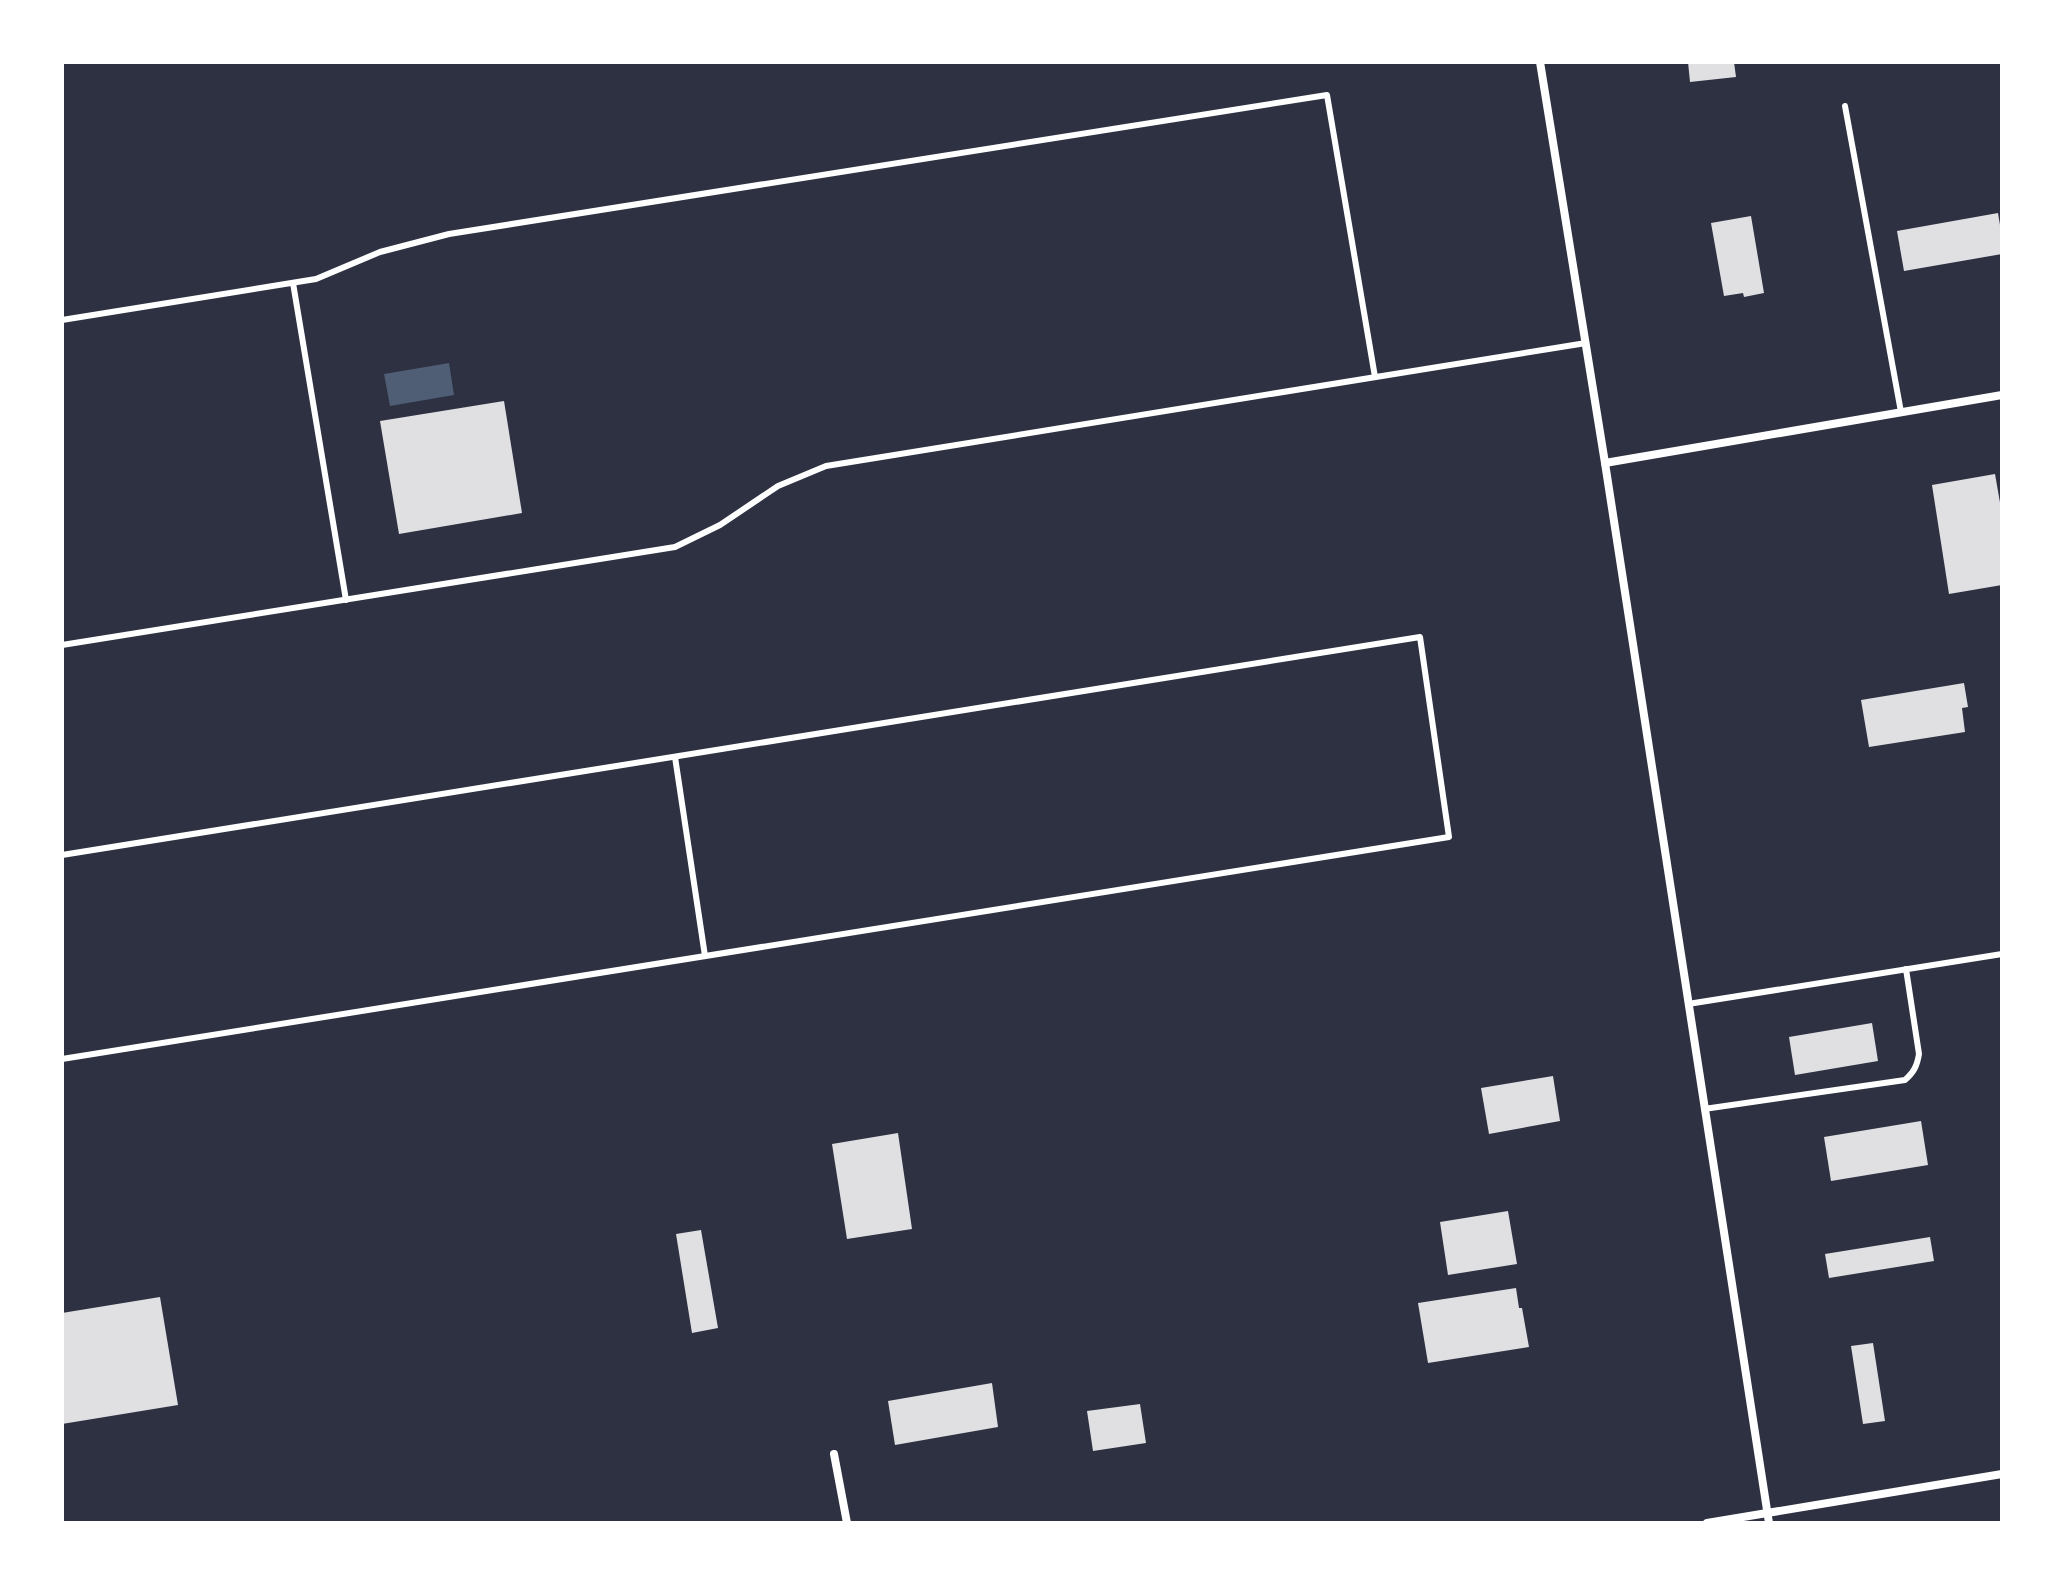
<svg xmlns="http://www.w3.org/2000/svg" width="2064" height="1585" font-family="Bitter,serif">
  <rect width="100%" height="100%" fill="#2d3142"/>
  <!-- water -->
  <polygon fill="#4f5d75" points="449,363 454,395 390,406 384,374"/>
  <!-- building -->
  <g fill="#e0e0e3">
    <polygon points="1688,62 1734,62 1736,77 1690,82"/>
    <polygon points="1998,213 2002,237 2002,254 1904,271 1897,231"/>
    <polygon points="1751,216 1764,293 1744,297 1743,293 1724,296 1711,223"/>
    <polygon points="504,401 522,513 399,534 380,421"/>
    <polygon points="1995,474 2002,514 2002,585 1949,594 1932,485"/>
    <polygon points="1964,683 1968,707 1962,708 1965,732 1869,747 1861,700"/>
    <polygon points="1872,1023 1878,1061 1795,1075 1789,1037"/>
    <polygon points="1553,1076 1560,1121 1489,1134 1481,1088"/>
    <polygon points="1921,1121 1928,1165 1831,1181 1824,1137"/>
    <polygon points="898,1133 912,1229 847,1239 832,1144"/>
    <polygon points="1508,1211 1517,1264 1448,1275 1440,1222"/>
    <polygon points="701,1230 718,1328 692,1333 676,1234"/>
    <polygon points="1930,1237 1934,1261 1829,1278 1825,1254"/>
    <polygon points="1516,1288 1519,1308 1522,1308 1529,1347 1428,1363 1418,1303"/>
    <polygon points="160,1297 178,1405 62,1424 62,1313"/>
    <polygon points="1873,1343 1885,1421 1863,1424 1851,1346"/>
    <polygon points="992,1383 998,1427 895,1445 888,1401"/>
    <polygon points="1140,1404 1146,1443 1093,1451 1087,1411"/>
  </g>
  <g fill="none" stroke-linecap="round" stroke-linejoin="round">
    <!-- service -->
    <g stroke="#fff" stroke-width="6">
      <polyline points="1845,106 1901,412"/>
      <polyline points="293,283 346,600"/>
      <polyline points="62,320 316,279 380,252 449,234 1327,95 1375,377"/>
      <polyline points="62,645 675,547 720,525 778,486 826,466 1586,343"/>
      <polyline points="675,757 705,956"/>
      <polyline points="62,855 1420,637 1449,837 62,1059"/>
      <polyline points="1688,1004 2002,954"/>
      <path d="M1704,1109l201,-29c9,-8 12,-14 14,-26l-13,-85"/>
    </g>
    <!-- minor -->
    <g stroke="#fff" stroke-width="8">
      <polyline points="1540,62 1605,463 1769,1523"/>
      <polyline points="1605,463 2002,395"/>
      <polyline points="834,1454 847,1523"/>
      <polyline points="1707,1523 2002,1474"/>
    </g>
  </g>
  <!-- border -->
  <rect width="2064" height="1585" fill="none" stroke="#ffffff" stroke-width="128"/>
</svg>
